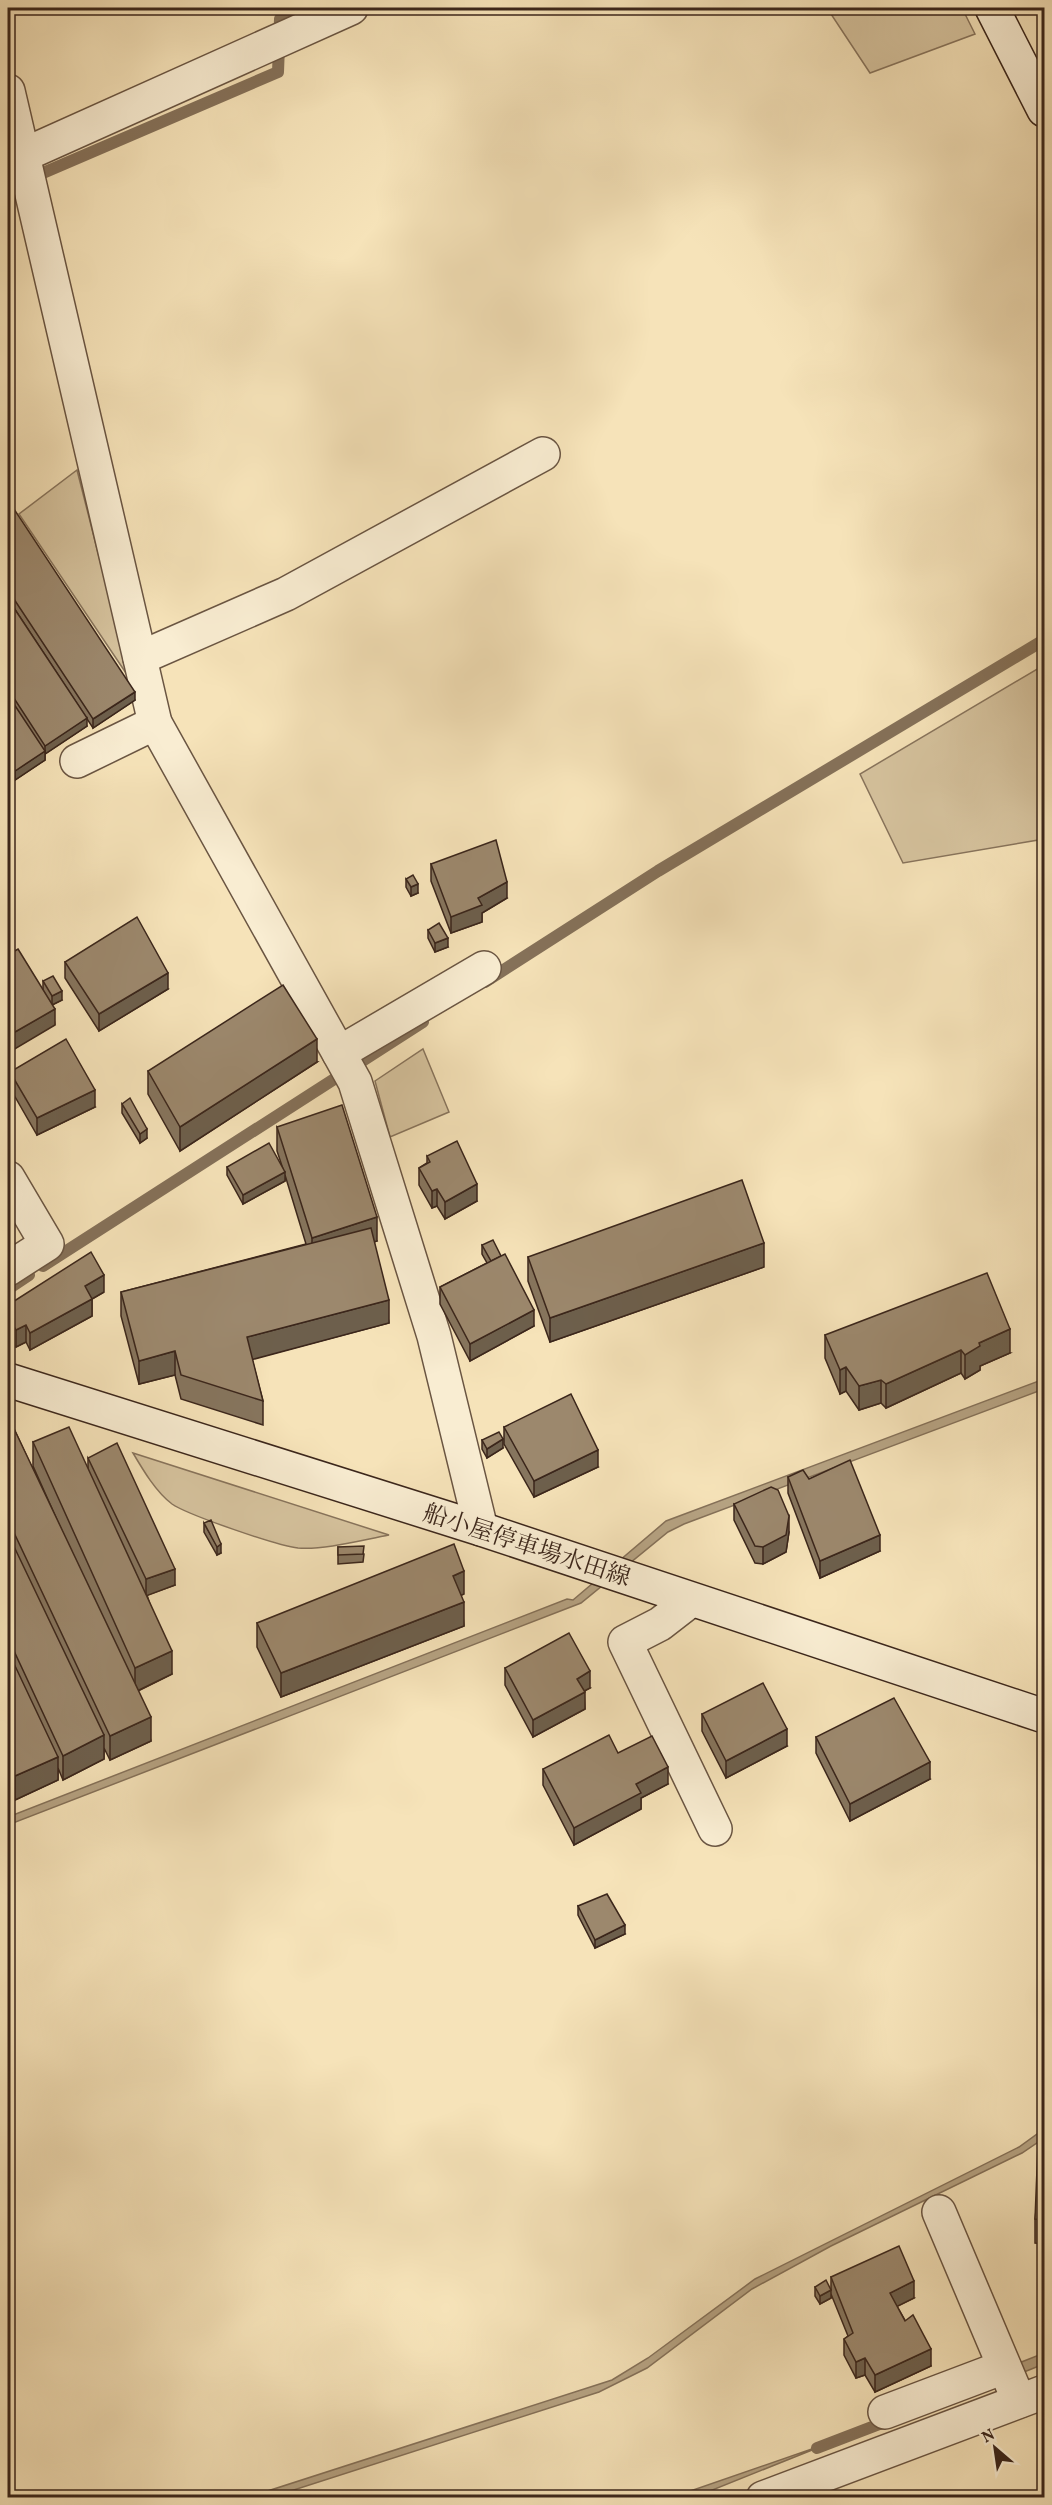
<svg xmlns="http://www.w3.org/2000/svg" width="1052" height="2505" font-family="Vollkorn,'Noto Serif JP',serif">
  <rect width="100%" height="100%" fill="#f6e3b9"/>
  <filter id="stains"><feTurbulence type="fractalNoise" baseFrequency=".00333" numOctaves="4"/><feColorMatrix values="0 0 0 0 .2 0 0 0 0 .09 0 0 0 0 .02 0 0 0 .5 -.17"/></filter>
  <radialGradient id="worn" r=".72"><stop offset=".6" stop-color="#630" stop-opacity="0"/><stop offset="1" stop-color="#630" stop-opacity=".3"/></radialGradient>
  <!-- green -->
  <g fill="#d6c39e" stroke="#88745c" stroke-width="1.5">
    <polygon points="827,8 962,8 975,34 870,73"/>
    <polygon points="77,470 130,679 19,514"/>
    <polygon points="1044,665 1044,839 903,863 860,774"/>
    <polygon points="423,1049 449,1112 390,1137 375,1081"/>
    <path d="M133,1453l256,82c-27,5 -64,15 -91,13 -20,-2 -110,-33 -126,-44 -16,-12 -29,-34 -39,-51z"/>
  </g>
  <!-- water -->
  <g fill="#b6a383" stroke="#857159" stroke-width="1.5">
    <polygon points="1044,1379 1044,1389 684,1524 668,1532 581,1603 8,1825 8,1817 567,1599 573,1600 666,1521"/>
    <polygon points="1044,2129 1044,2138 1022,2153 831,2246 752,2289 647,2368 599,2392 272,2497 249,2497 612,2380 648,2358 755,2279 1019,2147"/>
    <polygon points="1044,2353 1044,2364 1024,2372 1019,2363"/>
    <polygon points="832,2442 695,2497 673,2497"/>
  </g>
  <g fill="none" stroke-linecap="round" stroke-linejoin="round">
    <!-- stream -->
    <g stroke="#857159" stroke-width="12">
      <polyline points="8,188 278,72 280,19 302,8"/>
      <polyline points="485,982 658,871 1044,640"/>
      <polyline points="43,1266 423,1022"/>
      <polyline points="8,1289 29,1275"/>
      <polyline points="817,2448 890,2420"/>
    </g>
    <!-- street casing -->
    <g stroke="#6a5542" stroke-width="36">
      <g id="street">
        <polyline points="8,91 155,723 355,1082 434,1336 481,1529"/>
        <polyline points="8,162 351,8"/>
        <polyline points="140,658 286,594 543,454"/>
        <polyline points="77,761 155,723"/>
        <polyline points="339,1053 484,968"/>
        <polyline points="8,1178 47,1244 8,1269"/>
        <polyline points="691,1600 660,1624 625,1642 715,1829"/>
        <polyline points="939,2212 1019,2401"/>
        <polyline points="885,2412 1004,2367"/>
        <polyline points="763,2498 1044,2392"/>
      </g>
    </g>
    <!-- secondary casing -->
    <g stroke="#3b261b" stroke-width="36">
      <g id="secondary">
        <polyline points="992,8 1044,110"/>
        <polyline points="8,1380 481,1529 1044,1716"/>
      </g>
    </g>
    <!-- street -->
    <use href="#street" stroke="#f9edd2" stroke-width="33"/>
    <!-- secondary -->
    <use href="#secondary" stroke="#f9edd2" stroke-width="33"/>
  </g>
  <!-- wall -->
  <g fill="#86755e" stroke="#3b261b" stroke-width="1.5">
    <polygon points="8,504 135,700 93,728 8,599"/>
    <polygon points="8,599 87,726 45,754 45,760 15,780 8,769"/>
    <polygon points="431,864 507,898 482,913 482,922 451,933 431,881"/>
    <polygon points="406,879 418,893 411,896 406,887"/>
    <polygon points="428,930 448,947 435,952 428,938"/>
    <polygon points="65,962 168,989 99,1031 65,978"/>
    <polygon points="43,981 62,1000 52,1005 55,1025 43,990"/>
    <polygon points="317,1062 180,1151 148,1094 148,1071"/>
    <polygon points="10,1072 95,1107 37,1135 10,1088"/>
    <polygon points="122,1104 147,1138 140,1143 122,1113"/>
    <polygon points="277,1127 377,1241 374,1242 389,1323 252,1359 263,1401 263,1425 181,1399 175,1375 139,1384 121,1316 121,1292 306,1244 285,1175 285,1181 243,1204 227,1175 227,1167 283,1169 277,1151"/>
    <polygon points="427,1156 477,1201 445,1219 437,1206 432,1208 419,1185 419,1168 427,1163"/>
    <polygon points="482,1245 501,1256 534,1326 470,1361 440,1304 440,1287 487,1263 482,1254"/>
    <polygon points="528,1257 764,1267 550,1342 528,1281"/>
    <polygon points="104,1292 92,1299 92,1316 30,1350 26,1342 16,1347 8,1333 8,1305"/>
    <polygon points="825,1335 1010,1353 980,1366 980,1370 965,1379 961,1373 886,1408 881,1403 859,1410 846,1391 840,1394 825,1358"/>
    <polygon points="8,1416 70,1549 33,1466 33,1442 88,1469 88,1458 175,1585 147,1595 172,1674 138,1691 151,1741 110,1760 104,1748 104,1759 63,1780 58,1768 58,1780 15,1800 8,1785"/>
    <polygon points="504,1427 598,1467 534,1497 504,1444"/>
    <polygon points="482,1440 503,1448 487,1458 482,1449"/>
    <polygon points="788,1477 809,1479 880,1551 820,1578 788,1493"/>
    <polygon points="734,1504 789,1532 786,1552 763,1564 755,1563 734,1520"/>
    <polygon points="204,1523 221,1553 217,1555 204,1532"/>
    <polygon points="338,1547 364,1554 363,1562 338,1564"/>
    <polygon points="464,1594 461,1595 464,1626 281,1697 257,1647 257,1623"/>
    <polygon points="505,1668 590,1688 584,1691 585,1709 533,1737 505,1685"/>
    <polygon points="702,1714 787,1746 726,1778 702,1731"/>
    <polygon points="816,1737 930,1779 850,1821 816,1753"/>
    <polygon points="618,1753 668,1784 641,1798 641,1809 574,1845 543,1785 543,1769"/>
    <polygon points="1044,1825 1044,1846 1043,1843 1043,1826"/>
    <polygon points="578,1906 625,1934 595,1948 578,1915"/>
    <polygon points="1044,2142 1044,2244 1035,2243 1035,2219"/>
    <polygon points="831,2277 914,2298 897,2306 931,2366 875,2392 865,2375 856,2378 844,2355 844,2339 848,2336 831,2294 831,2298 820,2304 815,2296 815,2287 831,2290"/>
  </g>
  <!-- shaded-wall -->
  <g fill="#6d5f4c" stroke="#3b261b" stroke-width="1.5">
    <polygon points="135,692 135,700 93,728 93,719"/>
    <polygon points="87,718 87,726 45,754 45,746"/>
    <polygon points="45,751 45,760 15,780 15,771"/>
    <polygon points="507,882 507,898 482,913 482,922 451,933 451,917 478,898"/>
    <polygon points="418,884 418,893 411,896 411,887"/>
    <polygon points="448,938 448,947 435,952 435,943"/>
    <polygon points="168,973 168,989 99,1031 99,1014"/>
    <polygon points="62,991 62,1000 52,1005 52,996"/>
    <polygon points="55,1009 55,1025 8,1053 8,1036"/>
    <polygon points="317,1039 317,1062 180,1151 180,1127"/>
    <polygon points="95,1090 95,1107 37,1135 37,1118"/>
    <polygon points="147,1129 147,1138 140,1143 140,1134"/>
    <polygon points="285,1172 285,1181 243,1204 243,1195"/>
    <polygon points="477,1184 477,1201 445,1219 445,1202"/>
    <polygon points="437,1189 437,1206 432,1208 432,1191"/>
    <polygon points="377,1217 377,1241 312,1261 312,1238"/>
    <polygon points="764,1243 764,1267 550,1342 550,1318"/>
    <polygon points="104,1275 104,1292 85,1303 85,1286"/>
    <polygon points="92,1299 92,1316 30,1350 30,1333"/>
    <polygon points="389,1300 389,1323 247,1361 247,1337"/>
    <polygon points="534,1310 534,1326 470,1361 470,1344"/>
    <polygon points="26,1325 26,1342 16,1347 16,1330"/>
    <polygon points="1010,1329 1010,1353 980,1366 980,1370 965,1379 965,1355 979,1343"/>
    <polygon points="961,1350 961,1373 886,1408 886,1384"/>
    <polygon points="175,1351 175,1375 139,1384 139,1361"/>
    <polygon points="846,1367 846,1391 840,1394 840,1370"/>
    <polygon points="881,1380 881,1403 859,1410 859,1386"/>
    <polygon points="503,1439 503,1448 487,1458 487,1449"/>
    <polygon points="598,1450 598,1467 534,1497 534,1481"/>
    <polygon points="789,1516 789,1532 786,1552 763,1564 763,1547"/>
    <polygon points="880,1535 880,1551 820,1578 820,1561"/>
    <polygon points="221,1544 221,1553 217,1555 217,1547"/>
    <polygon points="175,1569 175,1585 146,1596 146,1579"/>
    <polygon points="464,1571 464,1594 453,1599 453,1576"/>
    <polygon points="464,1602 464,1626 281,1697 281,1673"/>
    <polygon points="172,1651 172,1674 135,1692 135,1668"/>
    <polygon points="590,1671 590,1688 577,1695 577,1679"/>
    <polygon points="585,1692 585,1709 533,1737 533,1720"/>
    <polygon points="151,1717 151,1741 110,1760 110,1736"/>
    <polygon points="787,1729 787,1746 726,1778 726,1761"/>
    <polygon points="104,1735 104,1759 63,1780 63,1756"/>
    <polygon points="58,1757 58,1780 15,1800 15,1776"/>
    <polygon points="930,1762 930,1779 850,1821 850,1804"/>
    <polygon points="668,1767 668,1784 641,1798 641,1809 574,1845 574,1828 636,1784"/>
    <polygon points="625,1925 625,1934 595,1948 595,1940"/>
    <polygon points="914,2281 914,2298 890,2310 890,2293"/>
    <polygon points="831,2290 831,2298 820,2304 820,2296"/>
    <polygon points="931,2349 931,2366 875,2392 875,2375"/>
    <polygon points="865,2358 865,2375 856,2378 856,2362"/>
  </g>
  <!-- building -->
  <g fill="#9c886d" stroke="#3b261b" stroke-width="1.5">
    <polygon points="10,503 135,692 93,719 8,590 8,504"/>
    <polygon points="8,599 87,718 45,746 8,689"/>
    <polygon points="8,695 45,751 15,771 8,760"/>
    <polygon points="496,840 507,882 478,898 482,905 451,917 431,864"/>
    <polygon points="413,875 418,884 411,887 406,879"/>
    <polygon points="137,917 168,973 99,1014 65,962"/>
    <polygon points="439,923 448,938 435,943 428,930"/>
    <polygon points="18,949 55,1009 8,1036 8,955"/>
    <polygon points="53,976 62,991 52,996 43,981"/>
    <polygon points="283,985 317,1039 180,1127 148,1071"/>
    <polygon points="66,1039 95,1090 37,1118 10,1072"/>
    <polygon points="130,1098 147,1129 140,1134 122,1104"/>
    <polygon points="342,1105 377,1217 312,1238 277,1127"/>
    <polygon points="457,1141 477,1184 445,1202 437,1189 432,1191 419,1168 430,1162 427,1156"/>
    <polygon points="269,1143 285,1172 243,1195 227,1167"/>
    <polygon points="742,1180 764,1243 550,1318 528,1257"/>
    <polygon points="371,1228 389,1300 247,1337 263,1401 181,1375 175,1351 139,1361 121,1292"/>
    <polygon points="493,1240 501,1256 491,1261 482,1245"/>
    <polygon points="91,1252 104,1275 85,1286 92,1299 30,1333 26,1325 16,1330 8,1316 8,1305"/>
    <polygon points="505,1254 534,1310 470,1344 440,1287"/>
    <polygon points="987,1273 1010,1329 979,1343 980,1346 965,1355 961,1350 886,1384 881,1380 859,1386 846,1367 840,1370 825,1335"/>
    <polygon points="571,1394 598,1450 534,1481 504,1427"/>
    <polygon points="8,1416 151,1717 110,1736 8,1520"/>
    <polygon points="69,1427 172,1651 135,1668 33,1442"/>
    <polygon points="499,1432 503,1439 487,1449 482,1440"/>
    <polygon points="117,1443 175,1569 146,1579 88,1458"/>
    <polygon points="850,1460 880,1535 820,1561 788,1477 803,1470 809,1479"/>
    <polygon points="771,1487 778,1490 789,1516 786,1535 763,1547 755,1546 734,1504"/>
    <polygon points="211,1520 221,1544 217,1547 204,1523"/>
    <polygon points="8,1534 104,1735 63,1756 8,1638"/>
    <polygon points="454,1544 464,1571 453,1576 464,1602 281,1673 257,1623"/>
    <polygon points="364,1546 363,1554 338,1555 338,1547"/>
    <polygon points="569,1633 590,1671 577,1679 585,1692 533,1720 505,1668"/>
    <polygon points="8,1651 58,1757 15,1776 8,1762"/>
    <polygon points="763,1683 787,1729 726,1761 702,1714"/>
    <polygon points="894,1698 930,1762 850,1804 816,1737"/>
    <polygon points="609,1735 618,1753 652,1736 668,1767 636,1784 641,1793 574,1828 543,1769"/>
    <polygon points="607,1894 625,1925 595,1940 578,1906"/>
    <polygon points="1044,2142 1044,2220 1035,2219 1038,2144"/>
    <polygon points="899,2246 914,2281 890,2293 905,2321 913,2315 931,2349 875,2375 865,2358 856,2362 844,2339 853,2333 831,2277"/>
    <polygon points="826,2280 831,2290 820,2296 815,2287"/>
  </g>
  <g text-anchor="middle" stroke-width="4.5" stroke-linejoin="round" paint-order="stroke">
    <!-- street labels -->
    <g font-size="24" fill="#3b261b" stroke="#f9edd2">
      <text transform="translate(527 1545) rotate(18)" y="8">船小屋停車場水田線</text>
    </g>
  </g>
  <!-- margin -->
  <rect width="1052" height="2505" fill="none" stroke="#f6e3b9" stroke-width="30"/>
  <rect x="9" y="9" width="1034" height="2487" fill="none" stroke="#3b261b" stroke-width="3"/>
  <rect x="15" y="15" width="1022" height="2475" fill="none" stroke="#3b261b" stroke-width="1.5"/>
  <!-- north arrow -->
  <g transform="translate(995 2448) rotate(331)" stroke="#f9edd2" stroke-width="4.5" paint-order="stroke">
  <path d="M0-4.5L10 22L0 15L-10 22Z" fill="#3b261b"/>
  <text y="-9" font-size="16" font-weight="bold" text-anchor="middle" fill="#3b261b">N</text>
  </g>
  <rect width="100%" height="100%" filter="url(#stains)"/>
  <rect width="100%" height="100%" fill="url(#worn)"/>
</svg>
